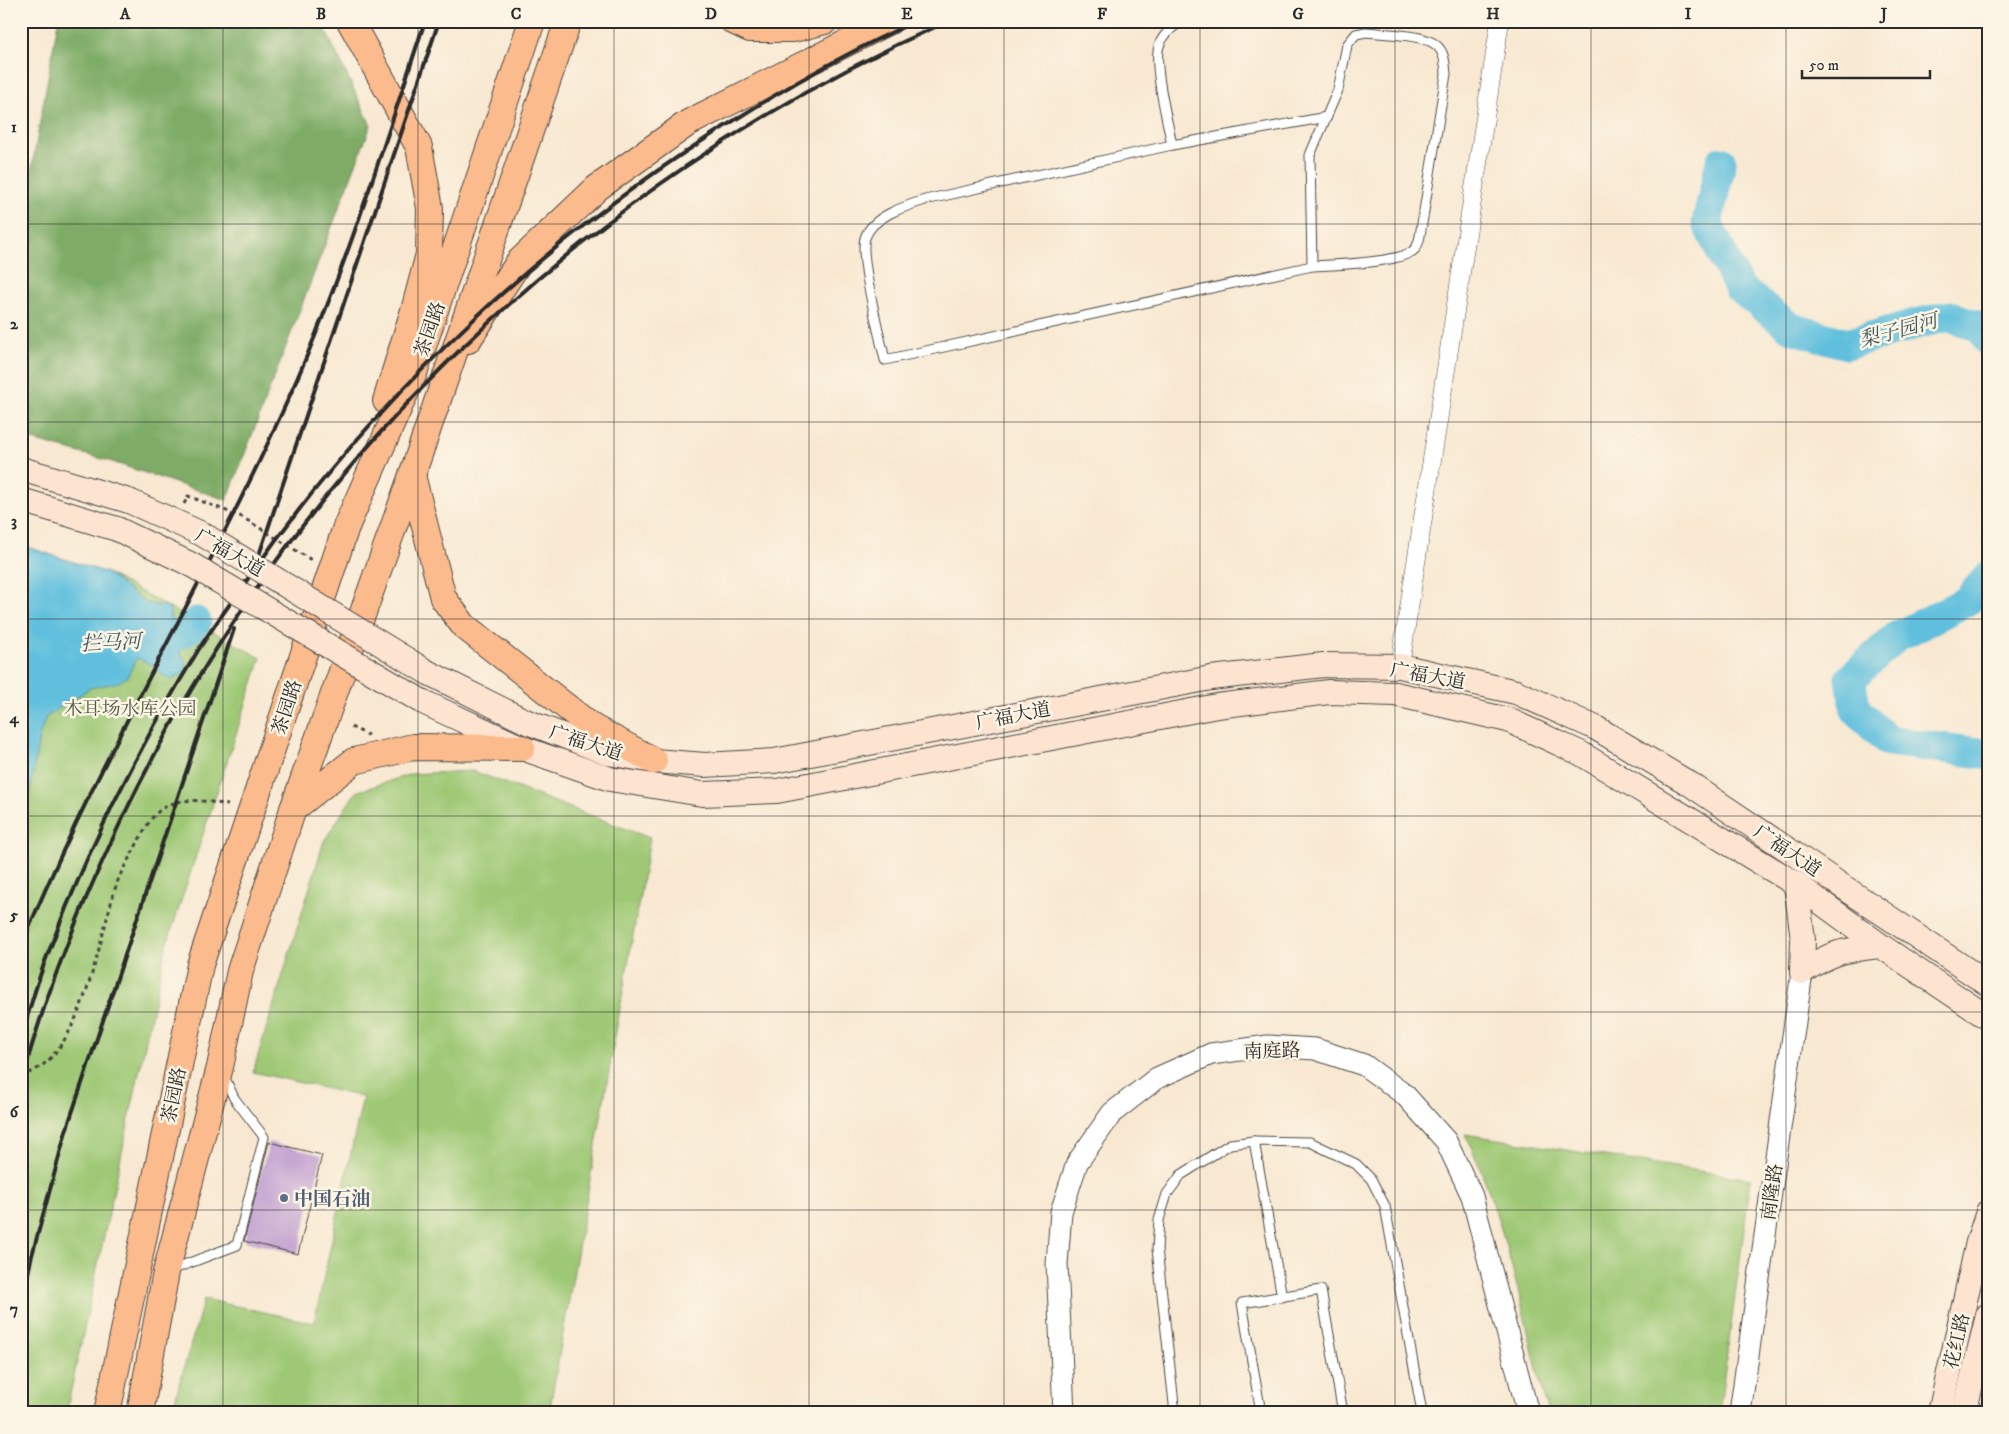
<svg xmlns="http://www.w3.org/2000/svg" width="2009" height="1434" font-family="'IM FELL DW Pica','Noto Serif SC',serif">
  <rect width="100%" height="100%" fill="#fcf5e5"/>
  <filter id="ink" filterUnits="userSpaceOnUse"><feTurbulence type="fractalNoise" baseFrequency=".02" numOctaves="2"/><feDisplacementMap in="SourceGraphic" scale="10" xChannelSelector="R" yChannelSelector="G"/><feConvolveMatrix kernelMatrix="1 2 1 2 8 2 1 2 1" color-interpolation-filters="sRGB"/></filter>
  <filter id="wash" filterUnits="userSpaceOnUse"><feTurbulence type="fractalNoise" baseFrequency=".0096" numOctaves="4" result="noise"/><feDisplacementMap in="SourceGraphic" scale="20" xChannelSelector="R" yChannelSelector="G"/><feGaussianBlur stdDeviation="1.12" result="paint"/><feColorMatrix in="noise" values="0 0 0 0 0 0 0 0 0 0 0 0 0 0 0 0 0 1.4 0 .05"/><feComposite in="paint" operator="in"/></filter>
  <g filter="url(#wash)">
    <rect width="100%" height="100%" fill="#f8e8d1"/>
    <!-- green -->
    <g fill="#9ec874" stroke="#647a50">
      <polygon points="21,545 107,573 261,658 166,947 66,1413 21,1413"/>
      <polygon points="473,771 650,838 549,1413 171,1413 204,1299 314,1323 363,1097 253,1072 324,841 356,792 411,774"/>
      <path d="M1465,1134l286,45 -32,234h-171c-24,-92 -42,-195 -83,-279z"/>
    </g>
    <!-- forest -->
    <polygon fill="#7eac66" stroke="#546c48" points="58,21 321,21 371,125 227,500 106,460 21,437 21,228"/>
    <!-- water -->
    <polygon fill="#5ebfdd" stroke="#447584" points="21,545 107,573 146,603 169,607 174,638 188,669 173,680 162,675 156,667 137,658 127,677 119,682 90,688 46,717 39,737 30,792 21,824"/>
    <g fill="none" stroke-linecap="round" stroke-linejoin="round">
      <!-- river -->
      <g stroke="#5ebfdd" stroke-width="31">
        <polyline points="1721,162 1707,223 1739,288 1791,328 1847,344 1919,323 1950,316 1982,328 1988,341"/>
        <polyline points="1988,577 1967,601 1896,637 1850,679 1856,710 1888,741 1988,754"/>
        <path d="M132,641c25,-2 46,1 64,-19"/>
      </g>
    </g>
    <g id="blocks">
      <!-- building -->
      <polygon fill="#c09ed0" points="269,1142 322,1155 298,1254 244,1241"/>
    </g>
  </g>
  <g filter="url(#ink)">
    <use href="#blocks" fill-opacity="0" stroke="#4a4744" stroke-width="1"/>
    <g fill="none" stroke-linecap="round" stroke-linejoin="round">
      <!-- service casing -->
      <g stroke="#4a4744" stroke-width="11">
        <g id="service">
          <path d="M1366,32c16,2 58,2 70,13 9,7 9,19 10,29l-26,162c-1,5 -2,11 -6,14 -14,13 -81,15 -102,16l-2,-111 28,-65 9,-45 9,-11z"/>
          <path d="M1172,145c-4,-22 -19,-80 -13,-99 4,-12 13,-19 23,-25"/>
          <path d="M1312,266l-427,94c-5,-23 -26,-103 -20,-122 7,-22 41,-32 60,-38l247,-55 155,-28"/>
          <polyline points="1254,1141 1282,1297"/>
          <polyline points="171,1270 237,1245 264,1137 234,1098 224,1076"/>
          <polyline points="1175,1413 1157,1249 1159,1220 1167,1194 1181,1175 1230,1144 1254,1141 1310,1142 1356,1164 1371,1179 1385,1206 1422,1413"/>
          <polyline points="1261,1413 1242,1303 1321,1290 1343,1413"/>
        </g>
      </g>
      <!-- minor casing -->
      <g stroke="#4a4744" stroke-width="19">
        <polyline id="minor" points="1400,666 1500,21"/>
      </g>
      <!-- tertiary casing -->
      <g stroke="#4a4744" stroke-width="23">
        <g id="tertiary">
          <polyline points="1064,1413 1057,1264 1061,1212 1077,1163 1112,1113 1157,1078 1211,1054 1268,1046 1315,1049 1364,1065 1405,1095 1446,1141 1472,1196 1528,1413"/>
          <polyline points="1740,1413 1802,972"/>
        </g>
      </g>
      <!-- secondary casing -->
      <g stroke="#4a4744" stroke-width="26">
        <g id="secondary">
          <polyline points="21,469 129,501"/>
          <polyline points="21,500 117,529"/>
          <polyline points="427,672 525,721 608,753 654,761 705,765 774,761 1211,678 1323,665 1400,666 1516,692 1596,728 1690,784 1988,984"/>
          <polyline points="421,701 522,748 610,779 702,794 777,791 1217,706 1329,692 1395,694 1508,720 1580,753 1796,884 1881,946 1988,1018"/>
          <polyline points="1796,884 1803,940 1802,972"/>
          <path d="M1802,972c30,-21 44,-22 79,-26"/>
          <polyline points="1940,1413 1978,1242 1988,1212"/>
          <polyline points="1964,1413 1988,1315"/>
        </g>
      </g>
      <!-- primary casing -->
      <g stroke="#4a4744" stroke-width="28">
        <g id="primary">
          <polyline points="350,21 419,147 430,208 429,254 415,307 386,401"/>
          <polyline points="733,21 750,29 794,29 825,21"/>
          <polyline points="468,340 519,262 597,188 688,123 890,21"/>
          <polyline points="412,475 443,598 464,626 592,727 654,761"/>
          <polyline points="293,809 354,761 413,747 522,748"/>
          <polyline points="107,1413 200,965 346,527 414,373 532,21"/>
          <polyline points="140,1413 166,1272 220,1067 240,971 293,809 412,475 568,21"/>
        </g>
      </g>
      <!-- path -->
      <g stroke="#4a4744" stroke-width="3" stroke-dasharray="4 4" stroke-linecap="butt">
        <polyline points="184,504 188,496 242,517 313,561"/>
        <polyline points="351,727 368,735"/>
        <path d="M21,1075c61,-11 79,-143 96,-192 5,-14 14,-27 21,-41 5,-10 12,-24 21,-31 19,-16 47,-10 69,-6"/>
      </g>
      <!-- service -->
      <use href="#service" stroke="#fff" stroke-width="9"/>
      <!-- minor -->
      <use href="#minor" stroke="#fff" stroke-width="18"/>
      <!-- tertiary -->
      <use href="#tertiary" stroke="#fff" stroke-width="21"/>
      <!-- secondary -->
      <use href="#secondary" stroke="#fde4d1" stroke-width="24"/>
      <!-- primary -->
      <use href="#primary" stroke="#fbbb8d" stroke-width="26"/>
      <!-- rail -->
      <g stroke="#2b2b2b" stroke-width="4">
        <polyline points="258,558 439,21"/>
        <path d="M21,947c74,-182 177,-351 259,-530 59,-127 101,-263 145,-396"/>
        <path d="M21,1036c9,-27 16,-54 26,-80 40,-106 93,-211 152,-307 15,-24 32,-46 48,-69 130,-186 298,-343 491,-462 57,-36 116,-69 178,-97"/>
        <path d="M21,1083c25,-92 61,-181 102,-266 172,-357 464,-635 825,-796"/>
        <polyline points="21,1308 31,1259 66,1131 234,629"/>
      </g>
      <!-- secondary-bridge casing -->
      <g stroke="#4a4744" stroke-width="26" stroke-linecap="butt">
        <g id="secondary-bridge">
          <polyline points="129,501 202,534 427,672"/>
          <polyline points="117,529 190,564 421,701"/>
        </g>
      </g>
      <!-- secondary-bridge -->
      <use href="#secondary-bridge" stroke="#fde4d1" stroke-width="24"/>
    </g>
  </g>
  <!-- grid -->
  <path fill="none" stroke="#2b2b2b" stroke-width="1" stroke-opacity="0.55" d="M223,21v1392M418,21v1392M614,21v1392M809,21v1392M1004,21v1392M1200,21v1392M1395,21v1392M1591,21v1392M1786,21v1392M21,224h1967M21,422h1967M21,619h1967M21,816h1967M21,1012h1967M21,1210h1967"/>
  <!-- markers -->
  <circle fill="#5c6f8a" stroke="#fcf5e5" stroke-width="2" cx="284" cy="1198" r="5"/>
  <g text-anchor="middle" stroke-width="5" stroke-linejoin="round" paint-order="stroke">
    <!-- street labels -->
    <g font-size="19" fill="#2b2b2b" stroke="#fcf5e5">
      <text transform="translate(429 329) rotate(-71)" y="7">茶园路</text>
      <text transform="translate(230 552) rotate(30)" y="7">广福大道</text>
      <text transform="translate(1428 675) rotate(10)" y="7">广福大道</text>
      <text transform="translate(286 707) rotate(-72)" y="7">茶园路</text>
      <text transform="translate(1013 715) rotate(-11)" y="7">广福大道</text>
      <text transform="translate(586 742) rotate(18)" y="7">广福大道</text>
      <text transform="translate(1788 850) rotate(34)" y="7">广福大道</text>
      <text transform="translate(1272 1050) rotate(-2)" y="7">南庭路</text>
      <text transform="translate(173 1095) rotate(-78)" y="7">茶园路</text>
      <text transform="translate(1771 1192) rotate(-82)" y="7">南隆路</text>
      <text transform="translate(1956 1341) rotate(-77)" y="7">花红路</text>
    </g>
    <!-- park labels -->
    <g font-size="19" fill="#4e5a41" stroke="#fcf5e5">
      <text x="130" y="715">木耳场水库公园</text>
    </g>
    <!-- service labels -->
    <g font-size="19" font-weight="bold" fill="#4e5e75" stroke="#fcf5e5" text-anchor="start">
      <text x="294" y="1205">中国石油</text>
    </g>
    <!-- water labels -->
    <g font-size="20" font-style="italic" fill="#3a5760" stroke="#fcf5e5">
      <text transform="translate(1898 330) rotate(-15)" y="7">梨子园河</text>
      <text transform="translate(111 642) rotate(-3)" y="7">拦马河</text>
    </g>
  </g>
  <!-- margin -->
  <rect width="2009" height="1434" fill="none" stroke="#fcf5e5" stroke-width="55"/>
  <!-- scale -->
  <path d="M1802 70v8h128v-8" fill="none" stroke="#2b2b2b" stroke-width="2.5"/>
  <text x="1809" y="70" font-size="15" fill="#2b2b2b" stroke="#fcf5e5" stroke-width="4" paint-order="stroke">50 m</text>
  <rect x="28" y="28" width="1954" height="1378" fill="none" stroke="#2b2b2b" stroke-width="2"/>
  <g font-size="16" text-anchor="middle" font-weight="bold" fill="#2b2b2b">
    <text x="125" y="19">A</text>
    <text x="321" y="19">B</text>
    <text x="516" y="19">C</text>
    <text x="711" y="19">D</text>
    <text x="907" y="19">E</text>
    <text x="1102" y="19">F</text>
    <text x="1298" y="19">G</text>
    <text x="1493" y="19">H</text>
    <text x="1688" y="19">I</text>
    <text x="1884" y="19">J</text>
    <text x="14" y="132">1</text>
    <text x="14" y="329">2</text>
    <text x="14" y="526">3</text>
    <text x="14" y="723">4</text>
    <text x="14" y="920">5</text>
    <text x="14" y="1117">6</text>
    <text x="14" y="1314">7</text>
  </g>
</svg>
